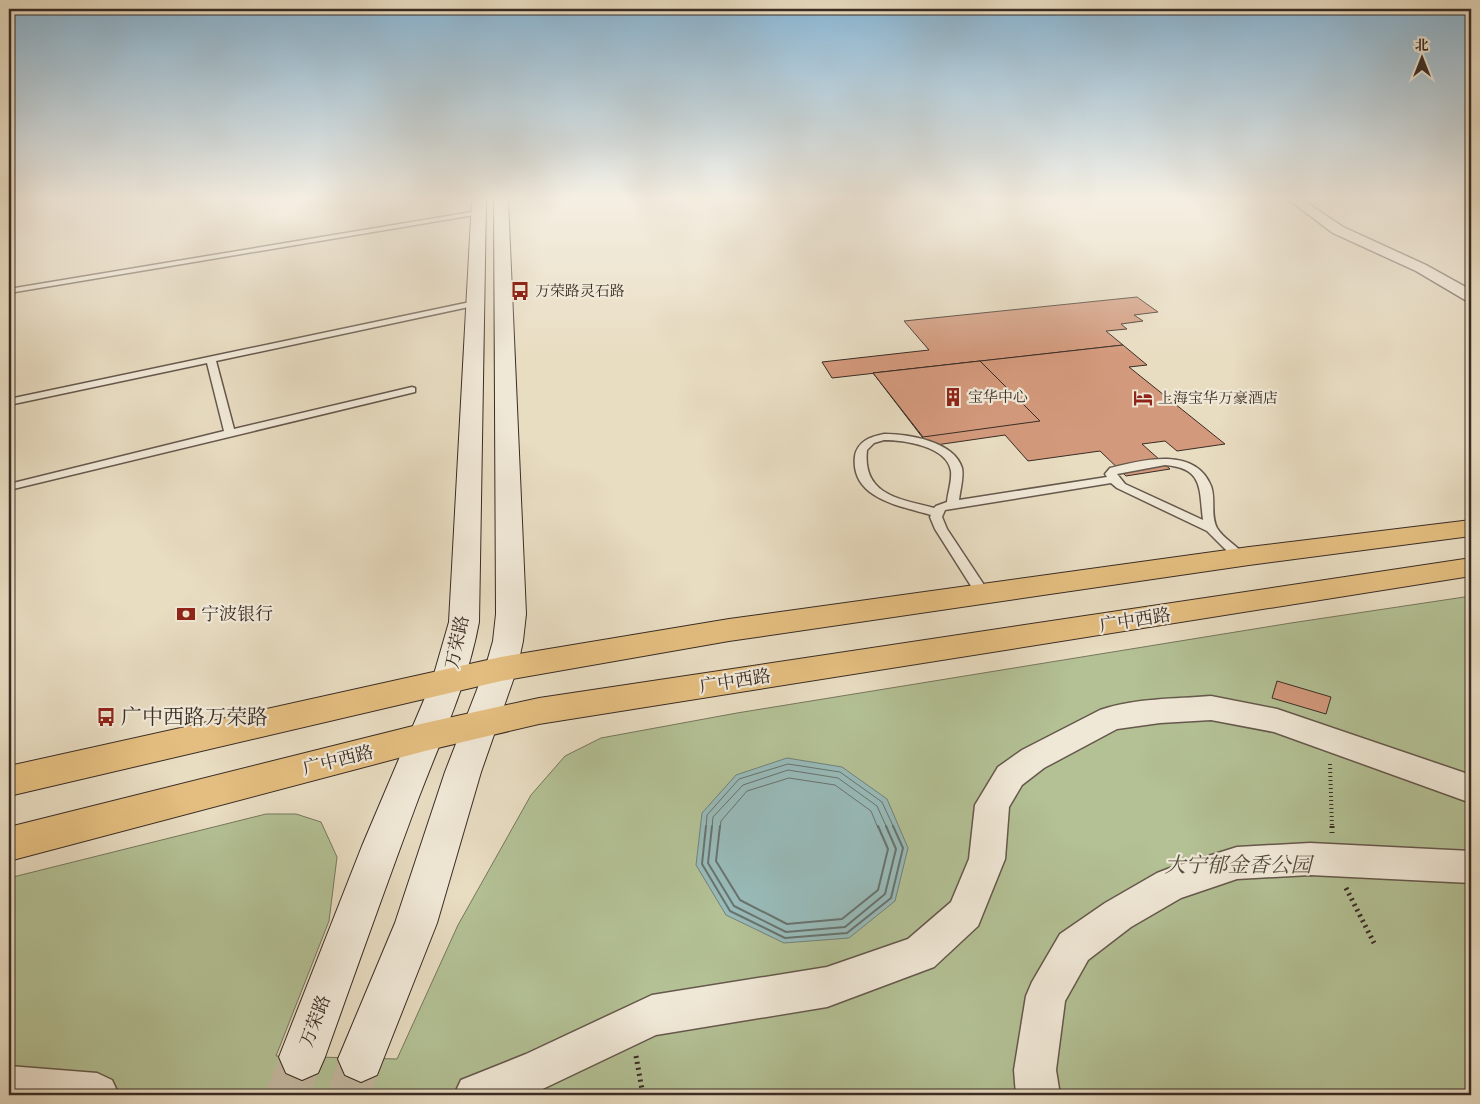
<svg xmlns="http://www.w3.org/2000/svg" width="1480" height="1104" font-family="Cardo,'Noto Serif SC',serif">
  <rect width="100%" height="100%" fill="#e8dcc1"/>
  <filter id="stains"><feTurbulence type="fractalNoise" baseFrequency=".004" numOctaves="4"/><feColorMatrix values="0 0 0 0 .2 0 0 0 0 .09 0 0 0 0 .02 0 0 0 .5 -.17"/></filter>
  <radialGradient id="worn" r=".72"><stop offset=".6" stop-color="#630" stop-opacity="0"/><stop offset="1" stop-color="#630" stop-opacity=".3"/></radialGradient>
  <!-- green -->
  <polygon fill="#b3c195" stroke="#76765d" points="1471,596 1471,1095 9,1095 9,878 266,814 296,814 321,822 337,857 329,921 276,1056 397,1059 458,925 531,795 565,756 601,738 737,713 1291,623"/>
  <!-- water -->
  <polygon fill="#98bab8" stroke="#72817d" points="787,758 842,767 887,799 908,848 895,901 849,938 784,943 726,915 696,865 702,813 736,775"/>
  <g fill="none" stroke-linecap="round" stroke-linejoin="round">
    <!-- shore-far1 -->
    <g stroke="#68736e" stroke-width="1">
      <polyline points="706,828 707,815 739,779 788,764 840,772 882,802 894,828"/>
      <polyline points="712,828 713,817 743,785 788,770 838,778 877,806 887,828"/>
      <polyline points="720,828 721,821 747,791 789,778 835,785 871,811 878,828"/>
    </g>
    <!-- shore -->
    <g stroke="#68736e" stroke-width="2">
      <polyline points="706,826 702,864 730,911 785,938 847,933 891,898 903,848 893,826"/>
      <polyline points="712,826 708,863 734,906 786,932 845,927 885,894 896,849 886,826"/>
      <polyline points="720,826 716,861 740,900 787,924 842,919 878,890 888,849 878,826"/>
    </g>
  </g>
  <!-- building -->
  <g fill="#d3997c" stroke="#392c25">
    <polygon points="1137,297 1158,312 1134,315 1143,321 1121,324 1127,329 1106,331 1123,345 832,378 822,362 929,350 904,321"/>
    <polygon points="1123,345 1147,365 1129,367 1225,444 1177,451 1165,441 1142,444 1170,469 1126,476 1100,451 1028,461 1005,435 929,446 873,373"/>
    <polygon points="980,361 1040,421 923,437 873,373"/>
    <polygon points="1277,681 1331,697 1326,714 1272,698"/>
  </g>
  <g fill="none" stroke-linecap="round" stroke-linejoin="round">
    <!-- secondary-tunnel -->
    <g stroke="#c5b9a2" stroke-width="42" stroke-dasharray="42 21" stroke-linecap="butt">
      <polyline points="287,1095 302,1057"/>
      <polyline points="349,1095 361,1059"/>
    </g>
    <!-- lane casing -->
    <g stroke="#65584c" stroke-width="3">
      <g id="lane">
        <polygon points="478,211 480,212 480,214 9,293 9,289"/>
        <polygon points="475,301 478,301 478,305 216,361 234,429 412,387 415,388 415,392 9,490 9,484 224,431 207,363 9,405 9,399"/>
        <path d="M884,434c24,0 70,7 78,34 2,10 -2,22 -3,32l148,-23 -2,-3 5,-6c32,-8 85,-22 101,18 5,13 -1,29 6,42 7,12 22,18 30,30l-2,3h-8l-30,-30 -90,-43 -6,-5 -166,27 -3,7 5,12 43,65 -2,3h-10l-43,-68 -5,-12 1,-2c-30,-9 -81,-16 -76,-59 3,-15 15,-19 29,-22zM884,440c20,0 63,6 67,31 1,10 -3,21 -4,31l-11,4 -2,2c-35,-9 -72,-13 -67,-58l7,-7zM1165,465c39,3 34,24 38,55l-78,-36 -8,-10z"/>
      </g>
    </g>
    <!-- street casing -->
    <g stroke="#65584c" stroke-width="3">
      <g id="street">
        <polygon points="1289,200 1303,200 1343,227 1426,265 1471,290 1471,302 1465,300 1416,271 1333,233"/>
        <path d="M1211,696l66,13 194,66v28l-197,-71 -63,-12 -51,3 -43,6 -73,39 -22,17 -13,22 -4,52 -27,67 -44,41 -107,40 -171,28 -126,60h-76l7,-15 65,-26 126,-59 175,-28 81,-28 43,-37 18,-43 6,-54 23,-38 24,-17 78,-40c35,-12 74,-11 111,-14z"/>
        <polygon points="1310,843 1471,851 1471,883 1310,875 1237,879 1181,898 1131,927 1088,960 1065,1001 1056,1070 1060,1095 1016,1095 1014,1070 1026,996 1032,982 1060,934 1105,903 1157,873 1170,868 1237,847"/>
        <polygon points="9,1066 97,1073 112,1080 119,1095 9,1095"/>
      </g>
    </g>
    <!-- secondary casing -->
    <g stroke="#392c25" stroke-width="2">
      <g id="secondary">
        <path d="M472,200h14l-7,422c-11,61 -38,117 -60,175 -32,86 -63,173 -94,260l-7,16 -16,7 -16,-7 -7,-16 83,-211 70,-165 17,-59z"/>
        <polygon points="494,200 508,200 526,614 523,641 517,669 481,772 437,923 377,1075 361,1082 345,1075 338,1059 395,923 445,772 485,669 493,641 496,614"/>
      </g>
    </g>
    <!-- primary casing -->
    <g stroke="#392c25" stroke-width="2">
      <g id="primary">
        <polygon points="1471,520 1471,536 1249,565 729,641 501,681 9,796 9,766 501,657 729,619 1249,547"/>
        <polygon points="1471,558 1471,576 539,724 425,751 9,861 9,827 425,723 539,698"/>
      </g>
    </g>
    <!-- path-far1 -->
    <polyline stroke="#392c25" stroke-width="4" stroke-dasharray="1 3" stroke-linecap="butt" points="1330,764 1332,828"/>
    <!-- path -->
    <g stroke="#392c25" stroke-width="5" stroke-dasharray="2 4" stroke-linecap="butt">
      <polyline points="1332,826 1332,833"/>
      <polyline points="1346,888 1374,943"/>
      <polyline points="636,1056 643,1095"/>
    </g>
    <!-- lane -->
    <use href="#lane" fill="#f0e8d7" fill-rule="evenodd"/>
    <!-- street -->
    <use href="#street" fill="#f0e8d7" fill-rule="evenodd"/>
    <!-- secondary -->
    <use href="#secondary" fill="#f0e8d7" fill-rule="evenodd"/>
    <!-- primary -->
    <use href="#primary" fill="#e4be80" fill-rule="evenodd"/>
  </g>
  <!-- sky -->
  <linearGradient id="sky" x2="0" y2="1"><stop stop-color="#88b6d5"/><stop offset="0.56" stop-color="#f5efe3"/><stop offset="1" stop-color="#f5efe3" stop-opacity="0"/></linearGradient>
  <rect width="1480" height="354" fill="url(#sky)"/>
  <!-- icons -->
  <defs>
    <g id="bus-bare" transform="scale(1.5)"><path d="M-5-6H5V4H4V6H2V4H-2V6H-4V4H-5ZM-3.5-4V0h7V-4ZM-3.5 1.2v1.5H-2V1.2ZM2 1.2v1.5H3.5V1.2Z" fill="#8f2418" stroke="#f0e8d7" stroke-width="2.5" paint-order="stroke"/></g>
    <g id="building-bare" transform="scale(1.5)"><path d="M-4-6H4V6H1V3H-1V6H-4ZM-2.5-4.3h1.7v1.8h-1.7ZM.8-4.3h1.7v1.8H.8ZM-2.5-1h1.7V.8h-1.7ZM.8-1h1.7V.8H.8Z" fill="#8f2418" stroke="#f0e8d7" stroke-width="2.5" paint-order="stroke"/></g>
    <g id="hotel-bare" transform="scale(1.5)"><path d="M-6-4.5h1.5V1H6V5H4.5V3h-9V5H-6ZM-4 0a1.8 1.8 0 1 1 3.6 0ZM.5 0V-2.5h3Q6-2.5 6 0Z" fill="#8f2418" stroke="#f0e8d7" stroke-width="2.5" paint-order="stroke"/></g>
    <g id="bank-bare" transform="scale(1.5)"><path d="M-6-4H6V4H-6ZM0-2.3a2.3 2.3 0 1 0 0 4.6a2.3 2.3 0 1 0 0-4.6Z" fill="#8f2418" stroke="#f0e8d7" stroke-width="2.5" paint-order="stroke"/></g>
  </defs>
  <g fill-rule="evenodd">
    <use href="#bus-bare" x="520" y="291"/>
    <use href="#building-bare" x="953" y="397"/>
    <use href="#hotel-bare" x="1143" y="398"/>
    <use href="#bank-bare" x="186" y="614"/>
    <use href="#bus-bare" x="106" y="717"/>
  </g>
  <g text-anchor="middle" stroke-width="4.5" stroke-linejoin="round" paint-order="stroke">
    <!-- far-poi labels -->
    <g font-size="15" fill="#392c25" stroke="#f0e8d7" text-anchor="start">
      <text x="535" y="296">万荣路灵石路</text>
      <text x="968" y="402">宝华中心</text>
      <text x="1158" y="403">上海宝华万豪酒店</text>
    </g>
    <!-- poi labels -->
    <g font-size="18" fill="#392c25" stroke="#f0e8d7" text-anchor="start">
      <text x="201" y="620">宁波银行</text>
    </g>
    <!-- street labels -->
    <g font-size="18" fill="#392c25" stroke="#f0e8d7">
      <text transform="translate(1135 620) rotate(-9)" y="6">广中西路</text>
      <text transform="translate(457 642) rotate(-78)" y="6">万荣路</text>
      <text transform="translate(735 681) rotate(-9)" y="6">广中西路</text>
      <text transform="translate(338 760) rotate(-14)" y="6">广中西路</text>
      <text transform="translate(315 1021) rotate(-69)" y="6">万荣路</text>
    </g>
    <!-- near-poi labels -->
    <g font-size="21" fill="#392c25" stroke="#f0e8d7" text-anchor="start">
      <text x="121" y="724">广中西路万荣路</text>
    </g>
    <!-- near-park labels -->
    <g font-size="21" font-style="italic" fill="#514a3b" stroke="#f0e8d7">
      <text x="1238" y="872">大宁郁金香公园</text>
    </g>
  </g>
  <!-- margin -->
  <rect width="1480" height="1104" fill="none" stroke="#e8dcc1" stroke-width="30"/>
  <rect x="10" y="10" width="1460" height="1084" fill="none" stroke="#392c25" stroke-width="2.5"/>
  <rect x="15" y="15" width="1450" height="1074" fill="none" stroke="#392c25"/>
  <!-- north arrow -->
  <g transform="translate(1422 58)" stroke="#f0e8d7" stroke-width="4" paint-order="stroke">
  <path d="M0-4L9 19L0 12L-9 19Z" fill="#392c25"/>
  <text y="-8" font-size="14" font-weight="bold" text-anchor="middle" fill="#392c25">北</text>
  </g>
  <rect width="100%" height="100%" filter="url(#stains)"/>
  <rect width="100%" height="100%" fill="url(#worn)"/>
</svg>
